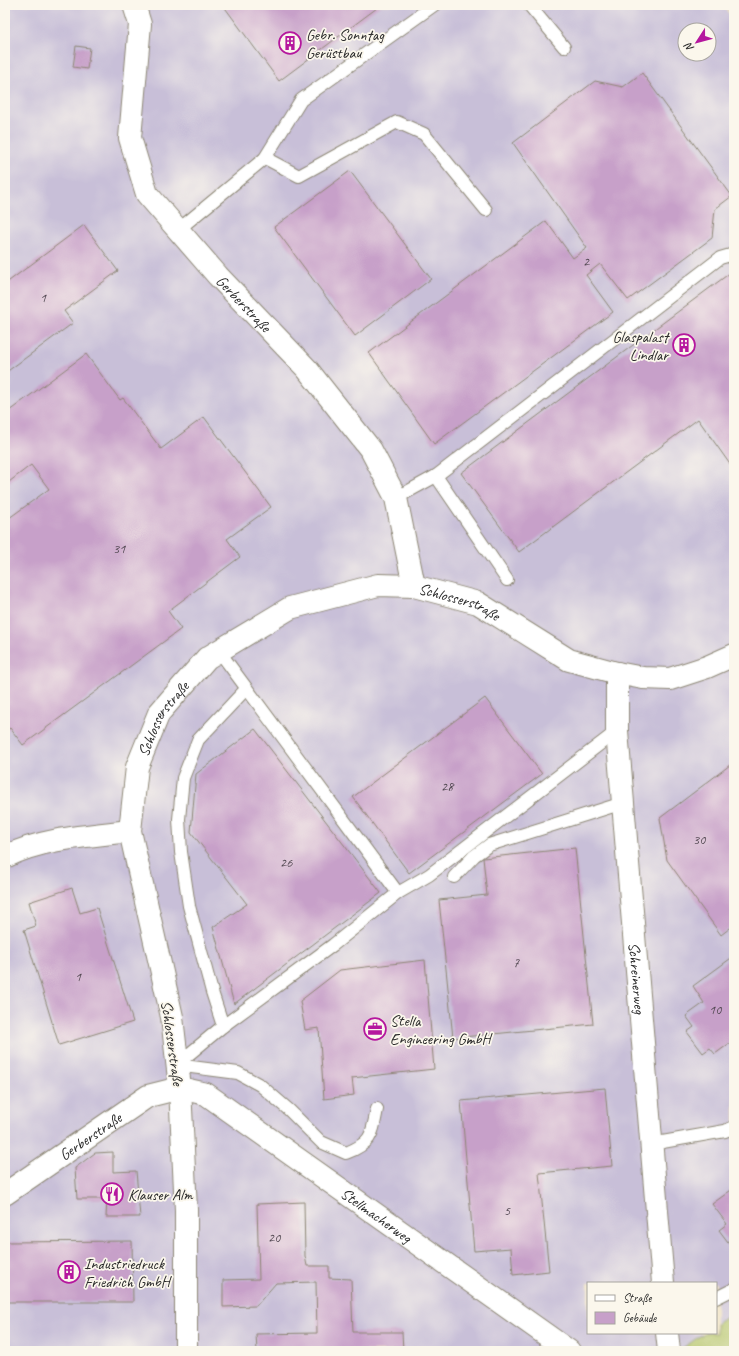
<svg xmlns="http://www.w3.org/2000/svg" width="739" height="1356" font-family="Caveat,sans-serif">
  <rect width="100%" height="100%" fill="#fbf7ec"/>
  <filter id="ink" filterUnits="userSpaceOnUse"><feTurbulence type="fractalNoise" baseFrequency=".025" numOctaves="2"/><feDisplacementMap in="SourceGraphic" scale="8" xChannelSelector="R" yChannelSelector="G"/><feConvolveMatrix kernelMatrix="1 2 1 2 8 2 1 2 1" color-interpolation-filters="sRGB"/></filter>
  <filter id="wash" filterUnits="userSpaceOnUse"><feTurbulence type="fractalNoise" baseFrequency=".012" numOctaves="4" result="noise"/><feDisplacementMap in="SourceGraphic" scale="16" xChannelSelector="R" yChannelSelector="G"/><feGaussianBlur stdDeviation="0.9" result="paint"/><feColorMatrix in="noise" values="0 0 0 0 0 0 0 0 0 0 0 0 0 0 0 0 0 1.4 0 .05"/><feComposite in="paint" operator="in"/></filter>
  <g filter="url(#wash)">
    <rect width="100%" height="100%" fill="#eee0be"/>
    <!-- industrial -->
    <path fill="#c8bfd8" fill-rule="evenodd" d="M5,5h716l13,14v1293l-18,12v-41h-128v50h116l-26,18h-673zM685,30h24v24h-24z"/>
    <!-- green -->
    <polygon fill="#b2c366" stroke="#6e7748" points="734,1312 734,1351 683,1351 683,1348 704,1333 716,1333 716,1324"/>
    <g id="blocks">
      <!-- building -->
      <g fill="#c7a0c9">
        <polygon points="223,5 381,5 279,81"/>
        <polygon points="76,46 90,48 87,69 73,67"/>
        <polygon points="642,73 732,196 715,209 712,238 628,300 600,264 586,275 613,312 434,444 369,353 546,221 573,258 587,248 513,143 595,81 623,87"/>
        <polygon points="350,171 431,279 355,336 274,227"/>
        <polygon points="84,225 118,271 64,311 73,323 5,373 5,284"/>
        <polygon points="734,270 734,470 698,419 519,552 461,473"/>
        <polygon points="86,354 120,400 123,398 161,449 204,417 271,507 227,539 240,557 168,611 181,629 23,745 10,728 5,732 5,521 49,489 31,465 5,485 5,414"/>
        <polygon points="485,698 542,774 409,873 353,797"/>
        <polygon points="255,729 381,893 234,1004 213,927 247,904 191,832 196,774"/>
        <polygon points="734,762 734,925 721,935 667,860 660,818"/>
        <polygon points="575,848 593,1024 453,1038 439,900 487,895 483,858"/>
        <polygon points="72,888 80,913 97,908 133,1022 59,1045 24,930 36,926 29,902"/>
        <polygon points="734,956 734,1040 715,1054 710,1048 703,1053 687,1032 694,1027 686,1016 704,1003 693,986"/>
        <polygon points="425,960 434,1069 352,1078 354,1095 324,1099 319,1028 305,1030 300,1001 340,970"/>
        <polygon points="605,1088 612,1166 539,1173 549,1271 513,1275 511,1248 474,1251 461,1101"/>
        <polygon points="113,1152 113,1172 136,1171 140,1217 106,1217 107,1199 77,1199 75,1168 95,1153"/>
        <polygon points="734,1188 734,1250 719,1230 727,1224 712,1204"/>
        <polygon points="304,1202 305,1256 307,1266 329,1266 329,1278 351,1279 353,1332 402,1332 403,1351 257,1351 256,1334 317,1333 316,1282 276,1283 256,1306 223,1307 223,1280 259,1279 257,1204"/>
        <polygon points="132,1241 133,1302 5,1302 5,1242"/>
      </g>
    </g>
  </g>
  <g filter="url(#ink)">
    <use href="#blocks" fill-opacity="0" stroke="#8c8674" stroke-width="1"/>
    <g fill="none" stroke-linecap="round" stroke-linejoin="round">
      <!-- service casing -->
      <g stroke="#8c8674" stroke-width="14">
        <g id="service">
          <polyline points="529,5 564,47"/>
          <polyline points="265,158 299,176 397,122 424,134 486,210"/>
          <polyline points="178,230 265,158 301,100 434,5"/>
          <polyline points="436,476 720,258 734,254"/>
          <polyline points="396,498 436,476 507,580"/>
          <polyline points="219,651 398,893"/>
          <polyline points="454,877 474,856 489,845 623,803"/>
          <polyline points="223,1026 212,992 189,906 181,852 179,819 183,778 198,740 246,689"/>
          <polyline points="176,1065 223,1026 333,945 398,893 429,875 617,731"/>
          <path d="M176,1065l62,8 22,12 29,25 32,32 25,11c26,-10 26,-18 31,-44"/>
          <polyline points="651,1144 725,1131 734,1127"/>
          <polyline points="716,1298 734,1289"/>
        </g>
      </g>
      <!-- minor casing -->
      <g stroke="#8c8674" stroke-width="24">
        <g id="minor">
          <path id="s1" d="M134,5l6,19 -10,114 17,56 71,82 89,93 64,81 25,48 18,88"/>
          <path id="s2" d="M617,673v58l46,552"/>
          <path d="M5,857c38,-19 83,-21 125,-26"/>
          <path id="s3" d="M5,1194l143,-98 32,-8 26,6 363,257"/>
          <polyline points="667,1333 669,1351"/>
          <path id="s4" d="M186,1351v-141l-6,-122 -8,-71 -42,-186 7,-64 22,-54 48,-55 83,-50 88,-23 36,1 64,17 91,57 48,13 26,5 27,1 37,-12 27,-12"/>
        </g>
      </g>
      <!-- service -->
      <use href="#service" stroke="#fff" stroke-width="12"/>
      <!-- minor -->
      <use href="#minor" stroke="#fff" stroke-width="22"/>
    </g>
  </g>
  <!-- icons -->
  <defs>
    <g id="building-ring" transform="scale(1.15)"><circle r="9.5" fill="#fbf7ec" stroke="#b5179e" stroke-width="1.5"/><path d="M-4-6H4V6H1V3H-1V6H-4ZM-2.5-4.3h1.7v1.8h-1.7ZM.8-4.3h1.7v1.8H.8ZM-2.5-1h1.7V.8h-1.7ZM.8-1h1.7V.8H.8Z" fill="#b5179e"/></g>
    <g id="office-ring" transform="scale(1.15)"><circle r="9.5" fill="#fbf7ec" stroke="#b5179e" stroke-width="1.5"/><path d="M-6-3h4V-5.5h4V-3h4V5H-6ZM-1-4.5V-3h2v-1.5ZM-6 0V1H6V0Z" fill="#b5179e"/></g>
    <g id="restaurant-ring" transform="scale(1.15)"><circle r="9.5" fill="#fbf7ec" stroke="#b5179e" stroke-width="1.5"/><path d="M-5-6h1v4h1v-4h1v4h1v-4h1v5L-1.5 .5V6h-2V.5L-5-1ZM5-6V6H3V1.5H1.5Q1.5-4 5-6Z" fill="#b5179e"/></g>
  </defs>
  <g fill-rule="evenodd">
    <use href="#building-ring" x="290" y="43"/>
    <use href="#building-ring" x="684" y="345"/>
    <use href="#office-ring" x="375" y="1029"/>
    <use href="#restaurant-ring" x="112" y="1194"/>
    <use href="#building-ring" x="69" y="1272"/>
  </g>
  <g text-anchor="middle" stroke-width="3.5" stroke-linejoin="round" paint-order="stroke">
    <!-- number labels -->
    <g font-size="14" fill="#524852">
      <text x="586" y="266">2</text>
      <text x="43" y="302">1</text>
      <text x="119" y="553">31</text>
      <text x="447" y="791">28</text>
      <text x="699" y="844">30</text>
      <text x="286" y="867">26</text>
      <text x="516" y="967">7</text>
      <text x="78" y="981">1</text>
      <text x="715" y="1014">10</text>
      <text x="507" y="1215">5</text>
      <text x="274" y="1242">20</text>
    </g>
    <!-- poi labels -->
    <g font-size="16" fill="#2b2b2b" stroke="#fbf7ec" text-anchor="start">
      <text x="306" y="40">Gebr. Sonntag<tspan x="306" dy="18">Gerüstbau</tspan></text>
      <text x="668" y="342" text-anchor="end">Glaspalast<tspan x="668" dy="18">Lindlar</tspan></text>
      <text x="390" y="1026">Stella<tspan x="390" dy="18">Engineering GmbH</tspan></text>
      <text x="128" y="1200">Klauser Alm</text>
      <text x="84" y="1269">Industriedruck<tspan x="84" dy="18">Friedrich GmbH</tspan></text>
    </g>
    <!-- street labels -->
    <g font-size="16" fill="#2b2b2b" stroke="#fbf7ec">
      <text dy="6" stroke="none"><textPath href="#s1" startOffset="339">Gerberstraße</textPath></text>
      <text dy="6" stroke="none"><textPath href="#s4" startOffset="993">Schlosserstraße</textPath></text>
      <text dy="6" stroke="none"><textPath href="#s4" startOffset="645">Schlosserstraße</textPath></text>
      <text dy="6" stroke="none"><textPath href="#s2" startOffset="306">Schreinerweg</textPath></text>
      <text transform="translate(173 1043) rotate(82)" y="6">Schlosserstraße</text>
      <text dy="6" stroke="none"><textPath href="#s3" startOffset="103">Gerberstraße</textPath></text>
      <text dy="6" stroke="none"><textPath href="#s3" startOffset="442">Stellmacherweg</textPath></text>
    </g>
  </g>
  <!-- margin -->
  <rect width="739" height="1356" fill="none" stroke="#fbf7ec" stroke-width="20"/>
  <!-- legend -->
  <rect x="587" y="1282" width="130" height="52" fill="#fbf7ec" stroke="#a8a59f"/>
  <rect x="595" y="1295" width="20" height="6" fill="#ffffff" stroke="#a8a59f"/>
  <text x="623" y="1302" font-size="12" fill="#2b2b2b">Straße</text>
  <rect x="595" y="1312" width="20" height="12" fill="#c7a0c9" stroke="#a8a59f"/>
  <text x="623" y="1322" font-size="12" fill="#2b2b2b">Gebäude</text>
  <!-- north arrow -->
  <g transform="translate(697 42) rotate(234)"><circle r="19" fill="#fbf7ec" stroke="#a8a59f"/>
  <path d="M0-3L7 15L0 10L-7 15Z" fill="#b5179e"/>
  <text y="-6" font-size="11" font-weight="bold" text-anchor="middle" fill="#2b2b2b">N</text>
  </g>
</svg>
